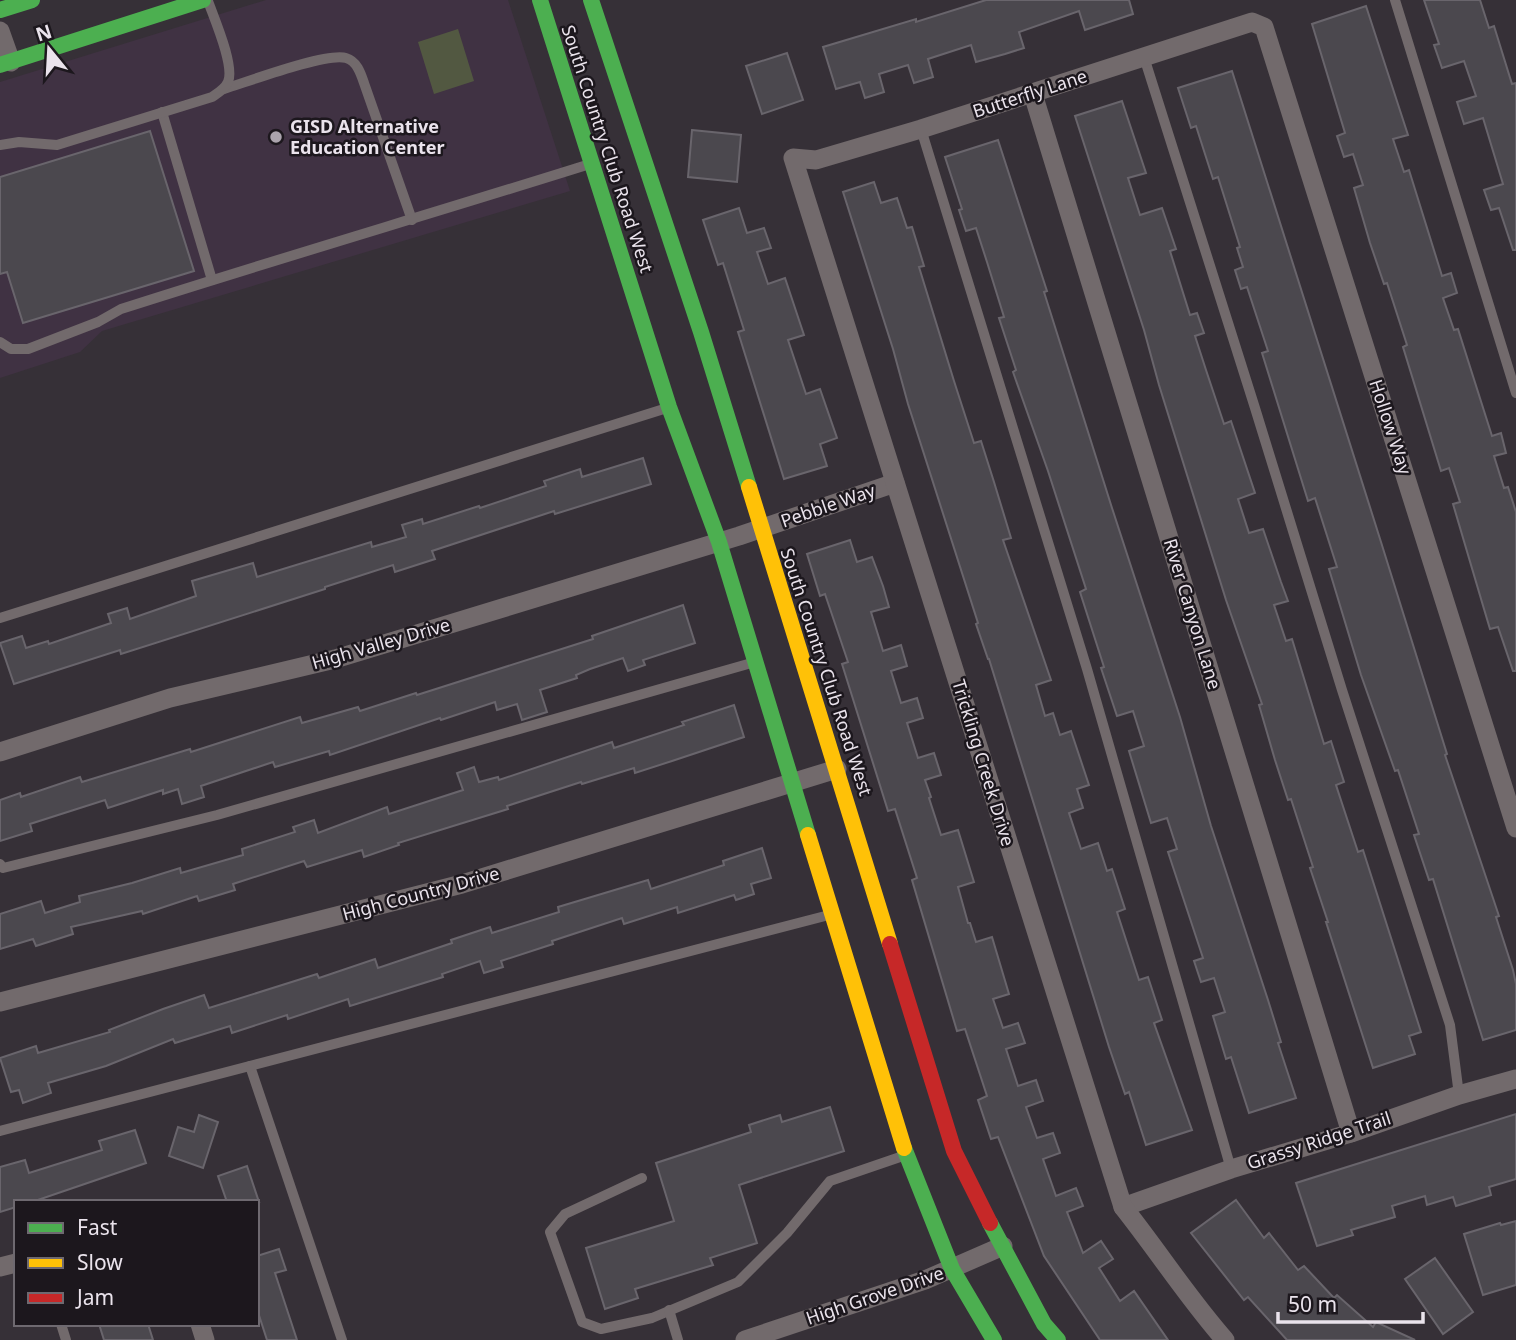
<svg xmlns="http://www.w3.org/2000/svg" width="1516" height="1340" font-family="'Noto Sans',sans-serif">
  <rect width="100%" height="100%" fill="#363037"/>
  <!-- built -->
  <polygon fill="#403243" points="266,0 508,0 570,191 102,331 80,352 0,378 0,82"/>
  <!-- green -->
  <polygon fill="#525841" points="458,29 474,81 434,94 418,42"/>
  <!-- building -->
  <g fill="#4b484e" stroke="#69656c" stroke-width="2">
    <polygon points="986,0 1129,0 1133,14 1085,30 1079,11 1019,32 1024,48 1005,54 976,62 971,45 928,59 933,77 914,83 908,65 879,74 884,92 865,98 860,82 836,89 823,47 916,19 916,22"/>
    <polygon points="1424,0 1480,0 1489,28 1494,26 1512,84 1516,83 1516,250 1513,250 1499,208 1491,210 1484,190 1503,184 1483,118 1464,124 1457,102 1476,96 1464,61 1442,68 1434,45 1439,44"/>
    <polygon points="1366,6 1408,135 1393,139 1404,172 1409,170 1442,276 1451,273 1457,293 1443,298 1454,330 1458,329 1492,436 1501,433 1506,453 1494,456 1504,488 1508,487 1516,512 1516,671 1513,671 1498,627 1490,629 1484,609 1453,504 1460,502 1449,468 1441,471 1403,347 1407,345 1387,283 1384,284 1370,243 1354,188 1363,185 1353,154 1344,157 1337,136 1345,133 1312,24"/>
    <polygon points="787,53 803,100 762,114 746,66"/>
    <polygon points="1232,71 1381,542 1447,754 1445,755 1499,916 1496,917 1513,970 1516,984 1516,1030 1483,1040 1433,879 1429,880 1414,835 1419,834 1398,770 1395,771 1361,675 1329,569 1337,567 1315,498 1308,501 1262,353 1268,351 1247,287 1241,289 1235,270 1243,267 1237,248 1240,247 1218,177 1213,179 1196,126 1191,128 1178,88"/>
    <polygon points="1122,101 1146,173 1128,178 1140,215 1162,208 1176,249 1170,251 1190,315 1197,313 1204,333 1195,336 1206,370 1224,424 1231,421 1255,493 1238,499 1249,533 1263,529 1281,582 1288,601 1274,605 1286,641 1292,639 1324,744 1331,741 1344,782 1336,785 1358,852 1363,850 1421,1032 1409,1036 1415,1054 1373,1068 1326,922 1328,922 1310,868 1313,867 1291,799 1288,800 1275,760 1259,705 1262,704 1226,600 1159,385 1144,330 1075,116"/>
    <polygon points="692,130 741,135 737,182 688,177"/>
    <polygon points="150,131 194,271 23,323 7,272 0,274 0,177"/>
    <polygon points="998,140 1047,291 1044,292 1112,508 1180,717 1211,826 1268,1000 1281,1042 1278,1043 1296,1098 1249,1113 1231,1057 1226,1059 1213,1016 1225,1012 1214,978 1201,982 1194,961 1203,958 1168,852 1177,849 1167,818 1151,823 1129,751 1144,746 1133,711 1117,716 1101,668 1104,667 1080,592 1086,589 1048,471 1013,372 1016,370 999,318 1004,317 987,262 976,228 966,231 959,210 962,209 945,157"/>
    <polygon points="874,182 881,203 897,198 907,228 912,227 924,266 919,267 954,381 974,443 981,441 994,482 1011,538 1003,540 1051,680 1036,685 1045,716 1053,713 1060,735 1071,731 1089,785 1077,789 1083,808 1069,813 1081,849 1098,843 1107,871 1112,869 1125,909 1117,912 1139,980 1148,977 1162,1020 1154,1023 1192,1130 1146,1145 1129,1092 1125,1094 1109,1047 989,659 988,659 976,624 978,623 908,404 893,349 843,192"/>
    <polygon points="739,208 747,233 764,228 771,248 757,252 768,284 785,278 804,335 788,340 806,394 820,389 837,438 820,444 827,466 784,479 738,332 744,330 723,263 718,265 703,220"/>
    <polygon points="643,458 651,484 555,514 554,511 432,551 435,559 395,572 393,565 325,587 325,589 121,654 120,650 14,684 0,643 22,636 26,648 48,641 49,644 111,623 108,614 127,608 130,619 196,596 192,581 253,563 257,577 371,542 372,547 406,537 402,525 422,519 423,524 479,506 480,508 546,486 544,481 580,469 582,477"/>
    <polygon points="850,540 857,562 872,557 883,586 889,607 871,612 883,651 901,645 907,666 891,671 901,703 917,698 923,718 907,723 918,758 934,753 941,775 925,780 931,797 929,798 941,835 958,830 974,882 958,887 968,923 970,923 976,942 992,937 1009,994 993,999 1003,1028 1018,1023 1025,1043 1006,1049 1018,1086 1036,1080 1043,1101 1026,1107 1037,1138 1053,1133 1060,1153 1043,1159 1056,1196 1076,1188 1083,1206 1067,1212 1083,1253 1101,1241 1113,1259 1099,1268 1120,1301 1134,1291 1168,1340 1100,1340 1044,1256 998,1137 991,1139 978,1100 987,1096 965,1029 957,1031 912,880 917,878 895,809 888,811 842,664 848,662 825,594 820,596 807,554"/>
    <polygon points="683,605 695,643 643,660 645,665 628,671 623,658 590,669 576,675 577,678 540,690 547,712 522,720 517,704 497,710 495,702 441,720 440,718 330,755 329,751 275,767 273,762 201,786 204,797 182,804 178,789 163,794 163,790 108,808 105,800 30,824 32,831 0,841 0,800 20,793 21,797 80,777 82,782 190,749 191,752 300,717 302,723 358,707 360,711 416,693 417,695 593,639 592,636"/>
    <polygon points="734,705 744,737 672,761 635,773 634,768 582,784 581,782 507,806 508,809 398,843 399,845 364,857 362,850 307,867 304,861 233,884 235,890 199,901 197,896 143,914 142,911 71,927 73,934 36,946 33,939 0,949 0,914 41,901 45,913 80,902 79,896 132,883 180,868 181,873 243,855 242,849 295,832 293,827 314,820 318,833 387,807 389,814 463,790 457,773 474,767 479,782 498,777 499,780 612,742 614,748 684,725 682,722"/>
    <polygon points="762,848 771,878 751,884 754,894 736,900 734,895 678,913 677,907 624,924 622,918 552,941 553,944 501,961 503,967 484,973 480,961 442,974 443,977 350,1006 348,999 288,1019 287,1015 232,1033 230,1026 175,1043 173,1039 106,1066 48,1083 51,1093 23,1103 19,1090 11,1092 0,1058 36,1046 38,1053 110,1032 109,1030 163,1009 204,995 209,1008 317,974 319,978 375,959 378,968 452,943 451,940 490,927 492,933 559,912 558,907 648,880 651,889 724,865 723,861"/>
    <polygon points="830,1107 844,1151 739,1185 757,1243 710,1258 713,1265 635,1289 638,1298 605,1309 586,1248 674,1221 656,1163 751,1132 749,1125 780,1115 782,1122"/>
    <polygon points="1516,1114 1516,1179 1489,1187 1491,1195 1456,1206 1453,1197 1427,1205 1425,1196 1392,1206 1395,1217 1351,1230 1353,1235 1317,1246 1296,1183"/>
    <polygon points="199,1115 218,1122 203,1168 169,1156 178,1127 194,1132"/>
    <polygon points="135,1130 146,1163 32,1202 16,1202 16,1207 0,1212 0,1167 25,1160 29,1173 102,1150 99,1141"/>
    <polygon points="247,1166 259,1202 227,1202 218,1176"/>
    <polygon points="1236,1200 1264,1238 1269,1233 1298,1270 1304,1266 1334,1298 1337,1295 1373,1327 1376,1322 1415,1340 1287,1340 1248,1297 1244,1300 1191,1233"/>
    <polygon points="1516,1221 1516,1285 1483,1295 1464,1234 1500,1223 1501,1225"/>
    <polygon points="279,1249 286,1270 275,1273 297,1340 267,1340 257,1309 257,1256"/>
    <polygon points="1435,1258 1473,1312 1443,1334 1405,1279"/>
    <polygon points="99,1324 148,1324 153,1340 104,1340"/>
  </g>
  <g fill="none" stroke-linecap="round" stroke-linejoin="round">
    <!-- lane -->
    <g stroke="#726a6c" stroke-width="10">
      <polyline points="1395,0 1516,393"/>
      <polyline points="1144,57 1255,408 1342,690 1450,1025 1459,1095"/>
      <path d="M224,89c23,-7 103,-37 122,-31 11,3 15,16 18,25l48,137"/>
      <polyline points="162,112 212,280"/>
      <polyline points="921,129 1087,669 1231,1169"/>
      <path d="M0,145l19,-3 38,3 155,-48c6,-4 13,-8 16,-15 7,-16 -14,-64 -20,-81"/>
      <path d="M0,342l11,7h17l70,-27 23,-13c156,-50 313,-96 469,-145"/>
      <polyline points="0,618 667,408"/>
      <polyline points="0,864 3,868 217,815 755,662"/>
      <polyline points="250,1066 342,1340"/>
      <polyline points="0,1131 829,915"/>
      <polyline points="642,1178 565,1214 550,1232 582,1322 601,1329 652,1318 738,1282 787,1233 830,1181 903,1156"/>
      <polyline points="669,1310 678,1340"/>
      <polyline points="61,1324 66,1340"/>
    </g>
    <!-- street -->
    <g stroke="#726a6c" stroke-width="19">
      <polyline points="0,31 11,62"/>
      <polyline points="1033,94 1351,1133"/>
      <polyline points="0,752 170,698 335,659 739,536 895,483"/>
      <polyline points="0,1002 462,884 837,769"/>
      <polyline points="1123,1207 1231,1169 1351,1133 1459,1095 1516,1079"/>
      <polyline points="0,1267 16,1263"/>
      <polyline points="200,1324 205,1340"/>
      <polyline points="745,1340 925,1280 1003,1246"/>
      <path d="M1225,1340c-37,-42 -67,-89 -102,-133l-330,-1049 23,2 105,-31 331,-107 12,5 252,801"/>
    </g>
    <!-- fast -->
    <g stroke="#4caf50" stroke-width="16">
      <polyline points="540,0 669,407 719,542 808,835"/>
      <polyline points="591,0 701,332 749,487"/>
      <polyline points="0,10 32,0"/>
      <polyline points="0,65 203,0"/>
      <polyline points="904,1148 952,1269 994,1340"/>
      <polyline points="990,1223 1044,1324 1058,1340"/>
    </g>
    <!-- slow -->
    <g stroke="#ffc107" stroke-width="16">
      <polyline points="749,487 890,944"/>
      <polyline points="808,835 904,1148"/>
    </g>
    <!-- jam -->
    <polyline stroke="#c62828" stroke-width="16" points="890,944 954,1151 990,1223"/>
  </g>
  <!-- markers -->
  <circle fill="#aba4ad" stroke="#1c171d" stroke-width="2.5" cx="276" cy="137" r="7"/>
  <g text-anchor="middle" stroke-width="5" stroke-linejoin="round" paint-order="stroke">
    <!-- street labels -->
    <g font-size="18" fill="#eae3ec" stroke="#1c171d">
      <text transform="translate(1030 94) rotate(-18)" y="6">Butterfly Lane</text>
      <text transform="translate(607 149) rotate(72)" y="6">South Country Club Road West</text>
      <text transform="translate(1390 427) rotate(72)" y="6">Hollow Way</text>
      <text transform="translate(828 506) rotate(-19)" y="6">Pebble Way</text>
      <text transform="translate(1192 614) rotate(73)" y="6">River Canyon Lane</text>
      <text transform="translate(381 644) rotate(-16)" y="6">High Valley Drive</text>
      <text transform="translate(826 672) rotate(72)" y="6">South Country Club Road West</text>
      <text transform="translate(983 763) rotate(73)" y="6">Trickling Creek Drive</text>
      <text transform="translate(421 894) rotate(-15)" y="6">High Country Drive</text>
      <text transform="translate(1319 1141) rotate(-18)" y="6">Grassy Ridge Trail</text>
      <text transform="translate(875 1296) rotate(-19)" y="6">High Grove Drive</text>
    </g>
    <!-- poi labels -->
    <g font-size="18" font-weight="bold" fill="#eae3ec" stroke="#1c171d" text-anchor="start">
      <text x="290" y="133">GISD Alternative<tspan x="290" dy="21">Education Center</tspan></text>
    </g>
  </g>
  <!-- legend -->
  <rect x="14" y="1200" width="245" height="126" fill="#1c171d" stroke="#6e6970" stroke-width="2"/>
  <rect x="28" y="1223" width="35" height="10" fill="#4caf50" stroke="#6e6970" stroke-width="2"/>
  <text x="77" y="1235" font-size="21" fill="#eae3ec">Fast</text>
  <rect x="28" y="1258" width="35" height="10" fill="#ffc107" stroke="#6e6970" stroke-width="2"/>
  <text x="77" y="1270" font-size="21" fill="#eae3ec">Slow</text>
  <rect x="28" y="1293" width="35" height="10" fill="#c62828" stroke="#6e6970" stroke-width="2"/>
  <text x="77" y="1305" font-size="21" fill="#eae3ec">Jam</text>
  <!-- north arrow -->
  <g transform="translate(49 49) rotate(342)" stroke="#1c171d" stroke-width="5" paint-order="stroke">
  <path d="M0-5L12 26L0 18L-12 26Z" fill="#eae3ec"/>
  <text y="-10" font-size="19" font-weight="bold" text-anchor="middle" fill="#eae3ec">N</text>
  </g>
  <!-- scale -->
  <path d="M1278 1312v10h145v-10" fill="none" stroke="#eae3ec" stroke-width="3.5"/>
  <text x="1288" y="1312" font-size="21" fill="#eae3ec" stroke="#1c171d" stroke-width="5" paint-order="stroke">50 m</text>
</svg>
